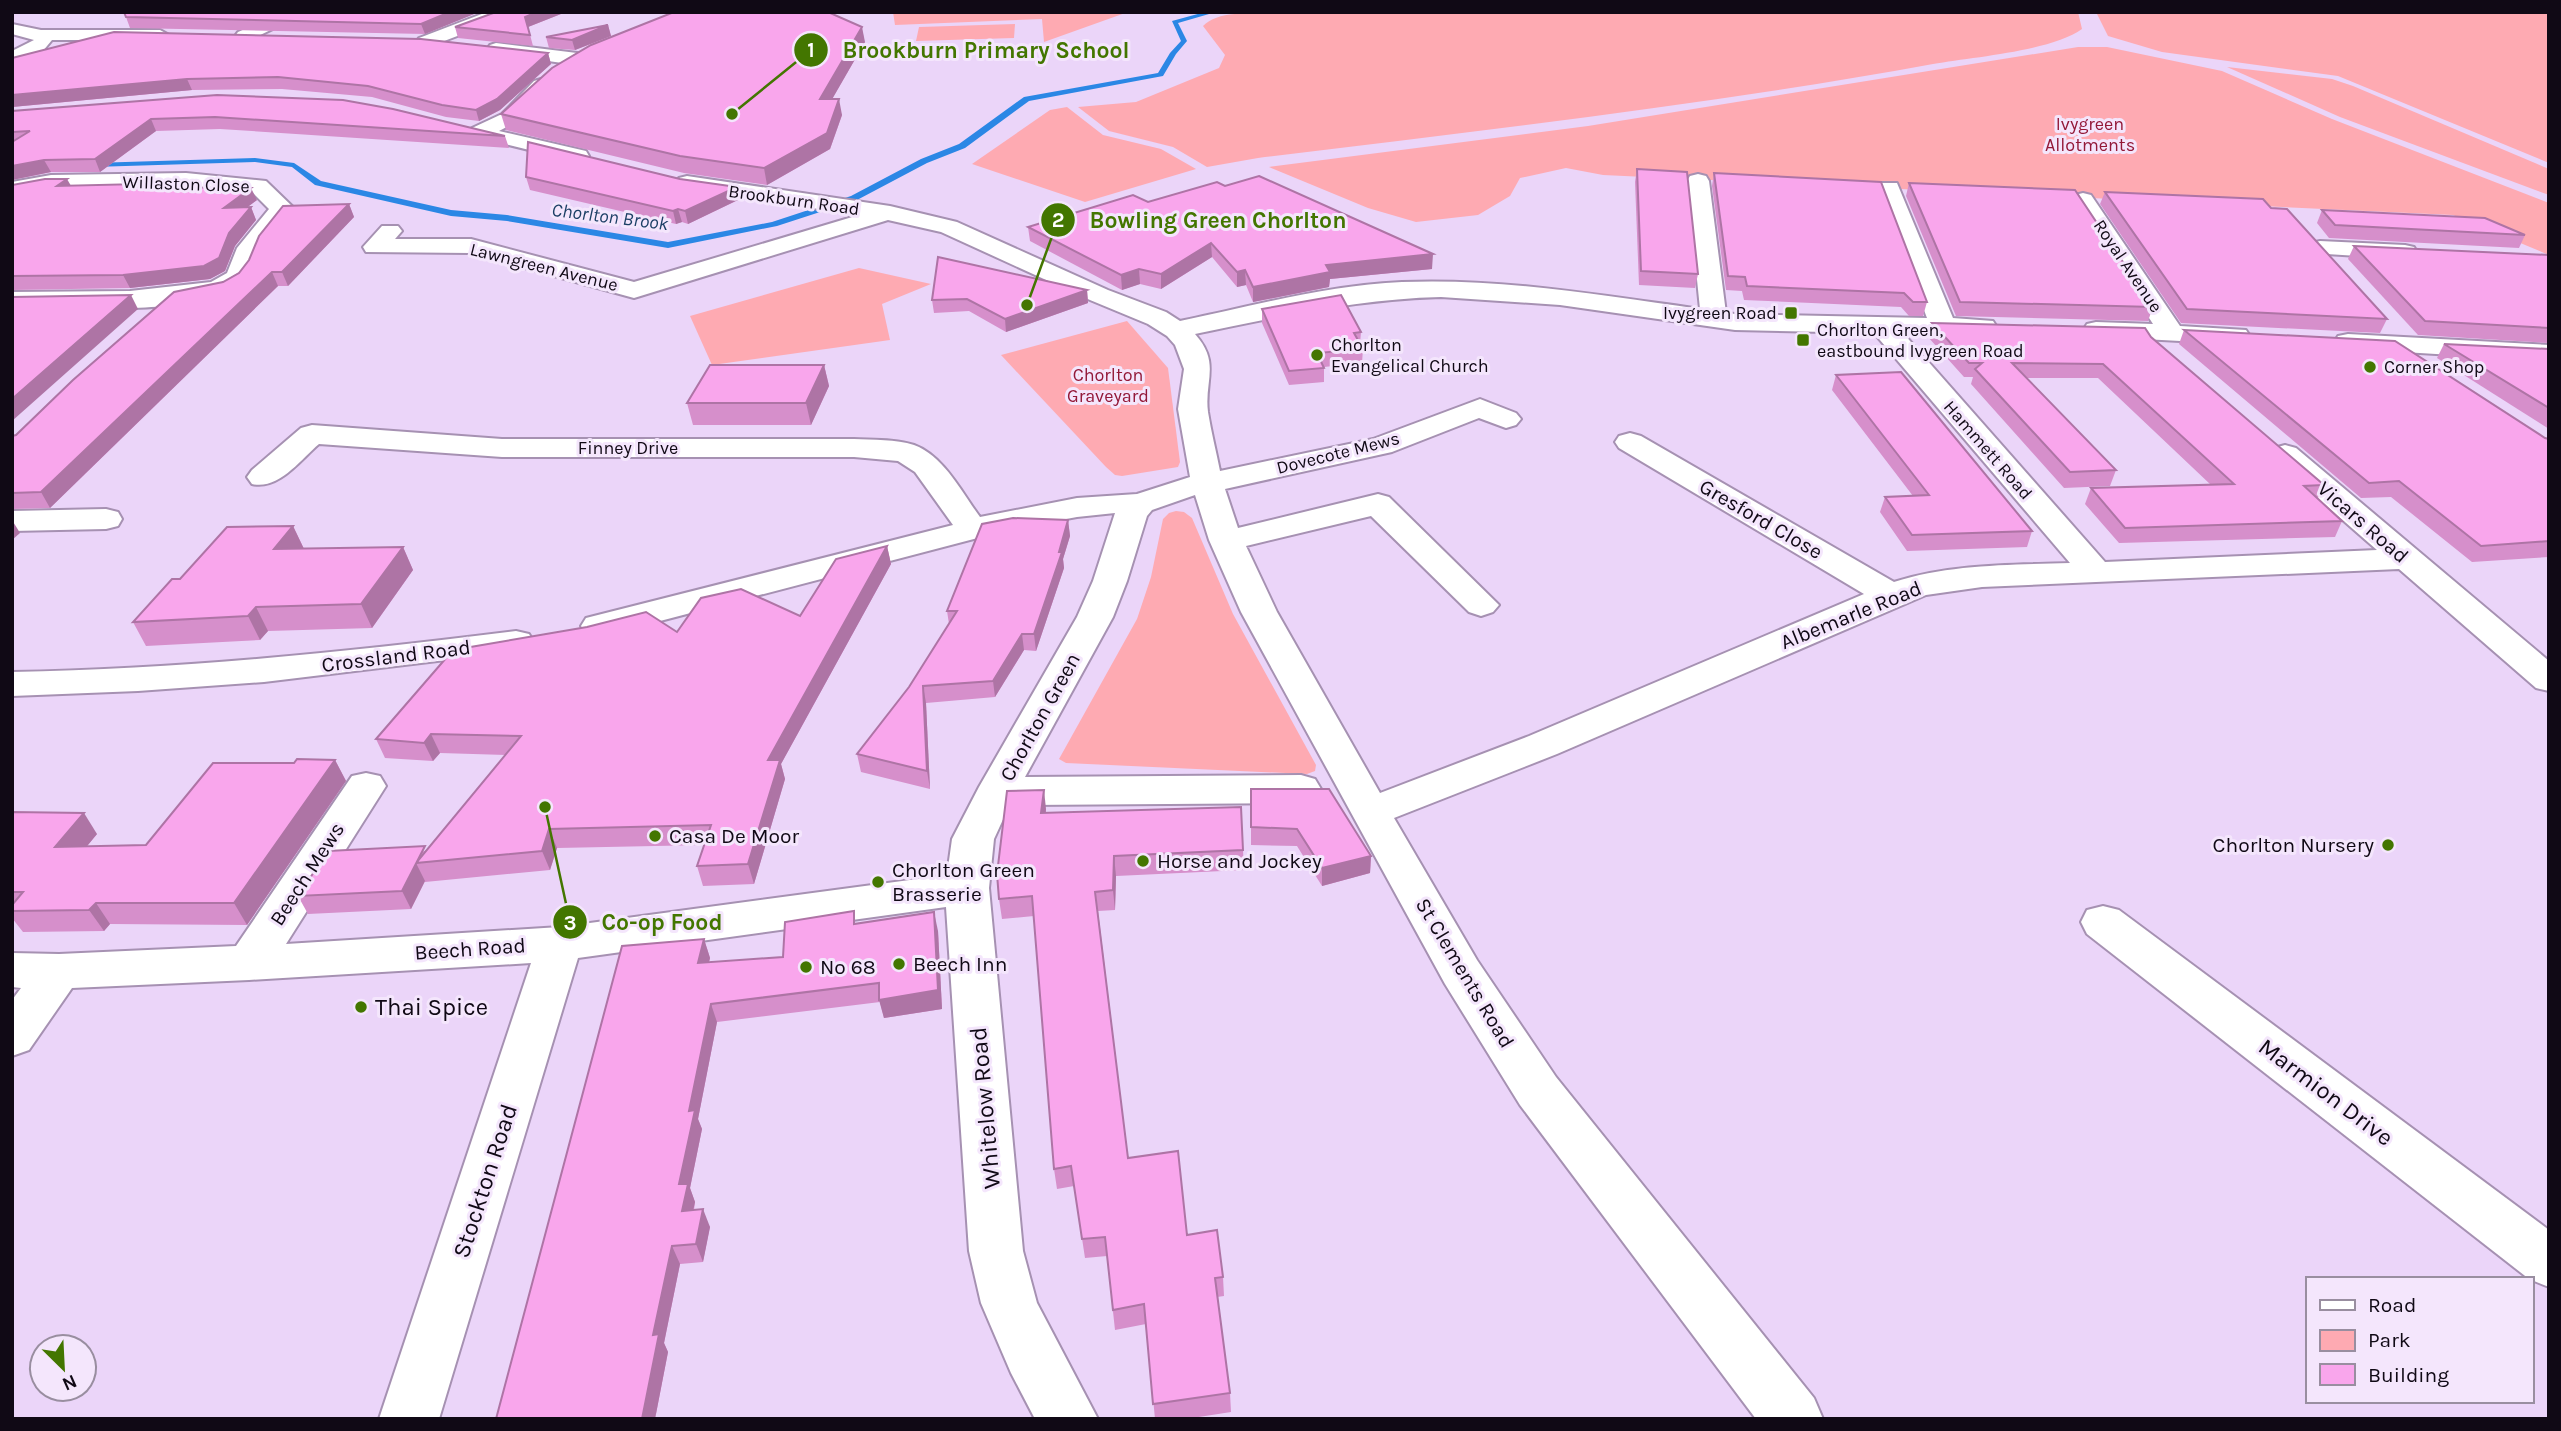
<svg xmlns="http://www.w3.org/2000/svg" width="2561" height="1431" font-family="Karla,sans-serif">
  <rect width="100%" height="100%" fill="#ebd5f9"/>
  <!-- green -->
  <g fill="#feaab2">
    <polygon points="893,12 1128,12 1044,42 1042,19 895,25"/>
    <path d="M1280,12h798l4,17c-30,22 -110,28 -149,35 -223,41 -450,66 -675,94l-51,9 -34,-20 -64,-16 -31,-24 58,-5 83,-34 6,-13 -22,-29c16,-17 55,-12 77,-14z"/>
    <polygon points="2096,12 2549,12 2549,163 2338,76 2162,52 2108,36"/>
    <polygon points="1015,24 1014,38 916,41 919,27"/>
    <polygon points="2078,47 2107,47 2222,71 2332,119 2549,203 2549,255 2453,215 1603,175 1566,168 1520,178 1510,196 1478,215 1416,222 1368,208 1269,167 1588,126"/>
    <polygon points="2227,67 2332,79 2353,86 2549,169 2549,195 2340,117"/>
    <polygon points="1067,107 1103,135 1161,149 1196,169 1085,202 972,164 1050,110"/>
    <polygon points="859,268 931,284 882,304 890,340 712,365 690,316"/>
    <polygon points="1127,321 1168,368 1180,462 1178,467 1122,476 1115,475 1106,467 1001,355"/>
    <polygon points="1176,511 1184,512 1192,518 1233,614 1316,765 1315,771 1307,774 1066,763 1059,759 1137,619 1151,577 1163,519 1169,513"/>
  </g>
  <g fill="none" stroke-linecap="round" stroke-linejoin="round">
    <!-- stream -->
    <polygon fill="#2b87e5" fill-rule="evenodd" points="1205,12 1216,12 1178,23 1187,41 1176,54 1163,76 1029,101 965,148 927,163 857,200 777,226 668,248 507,221 451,216 315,185 292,167 255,162 93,167 89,165 93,163 255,158 294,163 321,181 451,210 507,215 668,242 772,222 851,196 921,159 959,144 1024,97 1158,73 1170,53 1181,41 1172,21"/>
    <!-- minor casing -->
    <g stroke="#a691b2" stroke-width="4">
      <g id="minor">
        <polygon points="285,12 308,12 250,40 238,40 235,36 238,32"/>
        <polygon points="487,12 512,12 510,16 431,46 419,46 416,42 419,38"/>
        <polygon points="12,24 41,30 160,30 169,35 160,40 52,40 42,52 12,64 12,51 34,40 12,34"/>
        <polygon points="496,43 577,53 586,59 577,65 490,53 487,49 490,45"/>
        <polygon points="541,79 548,81 551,85 548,89 516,122 499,131 586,151 589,156 586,161 578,162 472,136 469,132 472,128 502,114 534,81"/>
        <path d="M186,173l80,8 28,27c-10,13 -22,24 -31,38 -8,11 -8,28 -19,38 -34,32 -183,24 -232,24v-16l118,-1 81,-9 16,-9 10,-25 32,-39 -17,-17 -66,-5 -135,2 -39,7v-14l39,-7z"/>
        <path d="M1698,174l8,2 3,5 17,132 9,1 192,4 -49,-130 3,-5h16l56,135 40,3 4,6 -4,6 -9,2 -81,-2 202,229 272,-12 -103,-90 -4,-6 4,-6 11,-3 11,3 253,213v30l-13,-3 -137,-119 -417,18 -56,8 -369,159 -163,64 83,142 79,117 258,321 9,21h-67l-236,-314 -75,-121 -204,-372 -32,-72 -14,-45 -43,15 -5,6 -20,65 -14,36 -88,160 276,-2 14,4 6,10 -6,10 -14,4 -273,2 -17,-3 -17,37 -5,49 34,363 14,52 61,116h-63l-24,-46 -30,-70 -12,-52 -23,-344 -368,51 -139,461h-60l152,-456 -282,17 -177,8 -43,62 -17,6v-56l9,-12 -9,-1v-34l47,1 177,-8 116,-170 14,-3 14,3 6,10 -100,158 274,-17 387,-52 5,-36 27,-52 98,-170 16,-36 22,-68 -38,4 -65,12 -413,108 -13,-3 -5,-8 5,-8 367,-93 -38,-53 -17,-11 -44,-4h-352l-183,-13c-19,16 -40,46 -67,40l-5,-7 5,-7 49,-42 11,-3 190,14h352c19,1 42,0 60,6 30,11 48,48 66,72l97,-19 60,-4 53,-17 -12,-68 6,-40 -9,-24 -8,-9 -19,-12 -58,-24 -149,-68 -53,-12 -254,78 -164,-45 -104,-1 -3,-5 19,-21h16l4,5 -7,8h76l163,43 225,-67 -180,-27 -3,-5 3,-5 8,-2 203,30 67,16 151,68 58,22 14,9c73,-15 147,-36 222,-39 99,-4 199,13 298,27l-13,-128 3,-5zM1441,297l119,8 175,25 139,3 196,230c-58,2 -120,1 -176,19l-253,-146 -11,-3 -11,3 -4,6 4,6 245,146 -335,142 -149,57 -103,-181 -31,-66 125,-30 98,96 12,4 12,-4 6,-7 -110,-108 -11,-3 -140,34 -13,-39 167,-37 87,-34 27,10 10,-3 5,-6 -5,-6 -36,-14 -107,40 -153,32c-4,-20 -9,-40 -12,-59 -4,-31 13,-49 -13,-78 82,-17 162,-35 246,-37z"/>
        <polygon points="2083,193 2091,195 2180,326 2246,330 2250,336 2246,342 2236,344 2087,336 2083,330 2087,324 2096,322 2153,324 2072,200 2075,195"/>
        <polygon points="2320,241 2405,245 2414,247 2417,252 2414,257 2405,259 2311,253 2308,248 2311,243"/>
        <polygon points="2348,334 2549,345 2549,361 2338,348 2334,342 2338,336"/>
        <polygon points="106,509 118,512 122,519 118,526 106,529 12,531 12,511"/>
        <path d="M516,631l13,3 5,8 -5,8 -265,32 -126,9 -126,5v-24c169,-3 336,-20 504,-41z"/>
        <polygon points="2103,906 2119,910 2549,1230 2549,1287 2529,1279 2087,934 2081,922 2087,910"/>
      </g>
    </g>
    <!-- minor -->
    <use href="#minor" fill="#fff" fill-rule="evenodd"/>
  </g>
  <!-- wall -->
  <g fill="#d68fcb">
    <polygon points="479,12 425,34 130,28 126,17"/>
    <polygon points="496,12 566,12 528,27 533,46 458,38 455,27"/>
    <polygon points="608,25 611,36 575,50 549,48 546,37"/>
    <polygon points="865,42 832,99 842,115 830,149 767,185 684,173 506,130 501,114"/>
    <polygon points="548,53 551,64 500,110 479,121 446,117 372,97 282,89 192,90 12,107 12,58"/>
    <polygon points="217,95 505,136 509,148 220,129 156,131 100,172 51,172 12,180 12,111"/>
    <polygon points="1637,169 1698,274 1695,288 1639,285 1635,182"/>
    <polygon points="1714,173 1927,302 1923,316 1909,316 1901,307 1744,300 1742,291 1726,290 1712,186"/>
    <polygon points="526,177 680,179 737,187 740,199 688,224 682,222 676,224 530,190"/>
    <polygon points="1909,183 2153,307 2148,321 1956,316 1906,196"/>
    <polygon points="139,184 140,187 257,200 247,207 251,207 256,220 235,246 225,271 210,279 130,288 12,290 12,185 71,186"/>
    <polygon points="2105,192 2271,208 2387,319 2380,333 2181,323 2100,204"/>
    <polygon points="1148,202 1432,269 1330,279 1329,287 1253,302 1246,285 1237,287 1212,257 1161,289 1140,284 1122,290 1030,241 1028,227"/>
    <polygon points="349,204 354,217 288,286 278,286 50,508 12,509 12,436 16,435 223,282"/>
    <polygon points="2322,210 2525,235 2519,248 2329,238 2317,223"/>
    <polygon points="2354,246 2549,255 2549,343 2418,335 2348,259"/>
    <polygon points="1087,290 1088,303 1006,332 969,311 934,313 932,300"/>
    <polygon points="1262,309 1361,332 1360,344 1363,349 1362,363 1324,367 1324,382 1289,385 1262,323"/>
    <polygon points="1932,323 2151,337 2324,485 2318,498 2342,521 2335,537 2119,543 2085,504 2091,488 2211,485 2098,378 2026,378 2116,470 2110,486 2064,488 1971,384 1973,377 1964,377 1928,337"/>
    <polygon points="2184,330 2549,439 2549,557 2472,562 2391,497 2361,498 2179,344"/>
    <polygon points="2444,344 2549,349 2549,429 2437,358"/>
    <polygon points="824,365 829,386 811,425 693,425 687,403"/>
    <polygon points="1836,375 2032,531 2027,547 1907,551 1880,512 1885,497 1913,496 1832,390"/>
    <polygon points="1068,520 1070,536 1063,559 1064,568 1036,651 1024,650 995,697 926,703 930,789 861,772 857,754 909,687 949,624 947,611"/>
    <polygon points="293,526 304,549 403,547 413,570 372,628 268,631 260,640 146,646 133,622 180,579"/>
    <polygon points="887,546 891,564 781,764 785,779 754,884 703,886 697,866 704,845 557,848 550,870 425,882 425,881 411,909 308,914 298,896 427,850 506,755 440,753 433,761 385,758 376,739 677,632 800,616"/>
    <polygon points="335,760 346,781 247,925 110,924 104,931 23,932 12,918 12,812 97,834 87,846 146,845 294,763"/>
    <polygon points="1251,789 1371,856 1370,873 1322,886 1297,846 1251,845"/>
    <polygon points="1046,809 1046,813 1243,850 1244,870 1116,876 1115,910 1098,911 1128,1158 1187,1235 1223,1277 1224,1296 1217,1297 1230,1393 1231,1412 1186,1419 1155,1419 1146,1324 1115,1330 1107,1256 1085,1258 1074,1186 1057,1189 1054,1169 1034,916 1002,919 999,899"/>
    <polygon points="857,924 938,931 942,1009 884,1018 880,1002 717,1022 698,1119 702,1129 690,1188 695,1202 694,1210 710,1227 703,1262 680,1264 664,1343 668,1352 655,1419 704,939 710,958 709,962 783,957"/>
  </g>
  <!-- shaded-wall -->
  <g fill="#ae74a5">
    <polygon points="450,12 479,12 425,34 421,24"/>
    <polygon points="537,12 566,12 528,27 525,17"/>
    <polygon points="608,25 611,36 575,50 572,40"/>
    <polygon points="862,27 865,42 823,115 820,99"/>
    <polygon points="548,53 551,64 500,110 479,121 476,110"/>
    <polygon points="187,79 192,90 12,107 12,95"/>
    <polygon points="839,99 842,115 830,149 767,185 764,168"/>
    <polygon points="151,119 156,131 100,172 95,159"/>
    <polygon points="44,160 51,172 12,180 12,166"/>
    <polygon points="67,179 74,191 57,186"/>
    <polygon points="737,187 740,199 688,224 685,211"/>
    <polygon points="251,188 257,200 229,221 224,208"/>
    <polygon points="349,204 354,217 288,286 282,272"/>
    <polygon points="251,207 256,220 235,246 225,271 210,279 130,288 123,275 229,233"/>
    <polygon points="678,209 682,222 676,224 673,211"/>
    <polygon points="1211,243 1212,257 1161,289 1161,274"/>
    <polygon points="1433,254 1432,269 1330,279 1329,287 1253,302 1253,287 1326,265"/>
    <polygon points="1139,269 1140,284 1122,290 1121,275"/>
    <polygon points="1245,270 1246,285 1237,287 1237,272"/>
    <polygon points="272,272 278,286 50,508 41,492"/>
    <polygon points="1087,290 1088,303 1006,332 1005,319"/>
    <polygon points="131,295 138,309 12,421 12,399"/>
    <polygon points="824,365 829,386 811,425 806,403"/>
    <polygon points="12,520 20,533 12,540"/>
    <polygon points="1068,520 1070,536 1063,559 1064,568 1036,651 1034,634"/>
    <polygon points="293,526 304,549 274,549"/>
    <polygon points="887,546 891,564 781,764 785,779 754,884 748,864 768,760"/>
    <polygon points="403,547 413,570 372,628 361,604"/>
    <polygon points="256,607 268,631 260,640 248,616"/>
    <polygon points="1022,634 1024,650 995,697 993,681"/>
    <polygon points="923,686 926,703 930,789 927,771"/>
    <polygon points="431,734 440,753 433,761 424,743"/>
    <polygon points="335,760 346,781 247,925 234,903"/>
    <polygon points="1044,790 1046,809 1044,832 1041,813"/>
    <polygon points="84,813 97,834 69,868 55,847"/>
    <polygon points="549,829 557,848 550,870 542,851"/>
    <polygon points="1114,856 1116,876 1115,910 1113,890"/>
    <polygon points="1371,856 1370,873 1322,886 1322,868"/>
    <polygon points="416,863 425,881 411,909 402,891"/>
    <polygon points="96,903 110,924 104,931 89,910"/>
    <polygon points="934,912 938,931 942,1009 884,1018 879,1000"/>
    <polygon points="704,939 710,958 704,982 698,963"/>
    <polygon points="711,1004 717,1022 698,1119 702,1129 690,1188 695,1202 689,1229 682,1211 679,1184 689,1111"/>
    <polygon points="703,1209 710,1227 703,1262 696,1244"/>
    <polygon points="672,1246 680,1264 664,1343 668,1352 655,1419 642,1419 653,1335"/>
  </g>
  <!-- building -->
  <g fill="#f9a6ec" stroke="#ae74a5" stroke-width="2">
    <polygon points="124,12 450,12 421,24 126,17"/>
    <polygon points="496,12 537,12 525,17 530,35 455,27"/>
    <polygon points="674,12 828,12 862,27 820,99 839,99 827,133 764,168 680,156 501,114 552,68 591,45"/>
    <polygon points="608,25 572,40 546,37"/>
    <polygon points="114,32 421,39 548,53 497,99 476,110 442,105 368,86 278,77 187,79 12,95 12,58"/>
    <polygon points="217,95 343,100 393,109 505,136 215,117 151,119 95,159 44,160 12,166 12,142 30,131 12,132 12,111"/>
    <polygon points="528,142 680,179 737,187 685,211 678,209 673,211 526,177"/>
    <polygon points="1637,169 1687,172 1698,274 1641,271"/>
    <polygon points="1714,173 1881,182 1927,302 1913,302 1904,293 1747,286 1745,277 1728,276"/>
    <polygon points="1259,176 1433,254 1326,265 1330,272 1253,287 1245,270 1237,272 1211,243 1161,274 1139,269 1121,275 1028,227 1133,195 1148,202 1217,182 1225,186"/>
    <polygon points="45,179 67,179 57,186 139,184 136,187 251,188 224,208 251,207 229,233 219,258 204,266 123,275 12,276 12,185"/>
    <polygon points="1909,183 2075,190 2153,307 1960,302"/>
    <polygon points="2105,192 2263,199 2271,208 2287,209 2387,319 2187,309"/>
    <polygon points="349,204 282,272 272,272 41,492 12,493 12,436 16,435 73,380 174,292 223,282 239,273 249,260 259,236 283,206"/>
    <polygon points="2322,210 2485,218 2525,235 2335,225"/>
    <polygon points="2354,246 2549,255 2549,328 2425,321"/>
    <polygon points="938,257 1087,290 1005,319 967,299 932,300"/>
    <polygon points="131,295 12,399 12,297"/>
    <polygon points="1341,295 1361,332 1354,333 1363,349 1317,353 1324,368 1289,371 1262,309"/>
    <polygon points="1932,323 2145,328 2151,337 2324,485 2304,486 2342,521 2125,528 2091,488 2234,484 2103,364 2012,363 2116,470 2070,472 1975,369 1982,363 1969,363"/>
    <polygon points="2184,330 2395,341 2545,438 2549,439 2549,541 2481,546 2399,481 2369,483"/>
    <polygon points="2444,344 2549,349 2549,408"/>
    <polygon points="710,365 824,365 806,403 687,403"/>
    <polygon points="1901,372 2032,531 1912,535 1885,497 1929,495 1836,375"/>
    <polygon points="1013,518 1068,520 1059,552 1062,552 1034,634 1022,634 993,681 923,686 927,771 857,754 909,687 957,611 947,611 982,524"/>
    <polygon points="293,526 274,549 403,547 361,604 256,607 248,616 133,622 172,579 180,579 227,527"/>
    <polygon points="887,546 768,760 780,760 748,864 697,866 711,825 549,829 542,851 416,863 521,736 431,734 424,743 376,739 453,650 587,627 646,612 677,632 701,598 741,589 800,616 836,559"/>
    <polygon points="297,759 335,760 234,903 96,903 89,910 12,911 12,905 23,892 12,892 12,812 84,813 55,847 146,845 213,763 294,763"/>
    <polygon points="1251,789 1329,789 1371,856 1322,868 1297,829 1251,827"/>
    <polygon points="1044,790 1041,813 1241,807 1243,850 1114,856 1113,890 1095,892 1128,1158 1178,1151 1187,1235 1217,1230 1223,1277 1215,1278 1230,1393 1153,1404 1144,1304 1113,1310 1105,1237 1082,1239 1071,1166 1054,1169 1032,896 999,899 997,874 1007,791"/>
    <polygon points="425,846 402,891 298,896 328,851"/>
    <polygon points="854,911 854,924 934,912 938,990 879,1000 879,983 711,1004 689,1111 695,1110 679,1184 688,1184 682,1211 703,1209 696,1244 672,1246 653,1335 659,1334 642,1419 496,1419 622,946 704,939 698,963 783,957 785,922"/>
  </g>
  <!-- markers -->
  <g fill="#437600" stroke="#f4e6fc" stroke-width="2.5">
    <rect x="1784" y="306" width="14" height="14" rx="3.5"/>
    <rect x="1796" y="333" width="14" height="14" rx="3.5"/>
    <circle cx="1317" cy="355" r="7"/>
    <circle cx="2370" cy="367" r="7"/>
    <circle cx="655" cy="836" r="7"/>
    <circle cx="2388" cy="845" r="7"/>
    <circle cx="1143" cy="861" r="7"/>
    <circle cx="878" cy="882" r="7"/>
    <circle cx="899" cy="964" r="7"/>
    <circle cx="806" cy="967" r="7"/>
    <circle cx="361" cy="1007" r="7"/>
  </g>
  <g text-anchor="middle" stroke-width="6" stroke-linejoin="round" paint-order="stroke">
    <!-- far-park labels -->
    <g font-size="18" fill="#931838" stroke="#f4e6fc">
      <text x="2090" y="130">Ivygreen<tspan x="2090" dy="21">Allotments</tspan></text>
      <text x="1108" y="381">Chorlton<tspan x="1108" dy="21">Graveyard</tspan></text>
    </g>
    <!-- far-street labels -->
    <g font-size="18" fill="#100915" stroke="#f4e6fc">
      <text transform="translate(186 184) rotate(2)" y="6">Willaston Close</text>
      <text transform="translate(794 200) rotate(8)" y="6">Brookburn Road</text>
      <text transform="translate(2128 266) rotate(56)" y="6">Royal Avenue</text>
      <text transform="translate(544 267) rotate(14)" y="6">Lawngreen Avenue</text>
      <text x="628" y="454">Finney Drive</text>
      <text transform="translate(1988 450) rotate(49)" y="6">Hammett Road</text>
      <text transform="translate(1338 453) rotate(-14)" y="6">Dovecote Mews</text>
    </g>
    <!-- far-poi labels -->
    <g font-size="18" fill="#100915" stroke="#f4e6fc" text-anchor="start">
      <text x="1777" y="319" text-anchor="end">Ivygreen Road</text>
      <text x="1817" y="336">Chorlton Green,<tspan x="1817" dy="21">eastbound Ivygreen Road</tspan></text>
      <text x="1331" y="351">Chorlton<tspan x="1331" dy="21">Evangelical Church</tspan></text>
      <text x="2384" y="373">Corner Shop</text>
    </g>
    <!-- far-water labels -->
    <g font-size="19" font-style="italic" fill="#1c3f65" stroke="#f4e6fc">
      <text transform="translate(610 216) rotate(7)" y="7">Chorlton Brook</text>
    </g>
    <!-- street labels -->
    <g font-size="21" fill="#100915" stroke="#f4e6fc">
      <text transform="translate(1761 519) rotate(30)" y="7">Gresford Close</text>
      <text transform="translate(2363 522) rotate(41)" y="7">Vicars Road</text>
      <text transform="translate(1851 615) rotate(-22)" y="7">Albemarle Road</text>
      <text transform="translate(396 656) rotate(-7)" y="7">Crossland Road</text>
      <text transform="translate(1040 717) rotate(-61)" y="7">Chorlton Green</text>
      <text transform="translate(307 874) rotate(-57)" y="7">Beech Mews</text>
      <text transform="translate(470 949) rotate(-4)" y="7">Beech Road</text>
      <text transform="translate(1465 973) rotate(59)" y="7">St Clements Road</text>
    </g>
    <!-- poi labels -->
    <g font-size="21" fill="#100915" stroke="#f4e6fc" text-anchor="start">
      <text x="669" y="843">Casa De Moor</text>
      <text x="2374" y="852" text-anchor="end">Chorlton Nursery</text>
      <text x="1157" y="868">Horse and Jockey</text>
      <text x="892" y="877">Chorlton Green<tspan x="892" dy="24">Brasserie</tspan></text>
      <text x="913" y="971">Beech Inn</text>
      <text x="820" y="974">No 68</text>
    </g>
    <!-- near-poi labels -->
    <g font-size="24" fill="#100915" stroke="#f4e6fc" text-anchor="start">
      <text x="375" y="1015">Thai Spice</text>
    </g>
    <!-- near-street labels -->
    <g font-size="24" fill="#100915" stroke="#f4e6fc">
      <text transform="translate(2326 1092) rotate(37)" y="8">Marmion Drive</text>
      <text transform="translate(985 1108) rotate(-95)" y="8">Whitelow Road</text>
      <text transform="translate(485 1181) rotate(-72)" y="8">Stockton Road</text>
    </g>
  </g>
  <!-- callouts -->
  <path fill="none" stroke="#437600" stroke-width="2.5" d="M732 114L811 50M1027 305L1058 220M545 807L570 922"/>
  <g fill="#437600" stroke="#f4e6fc" stroke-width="2.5">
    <circle cx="732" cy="114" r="7"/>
    <circle cx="1027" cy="305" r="7"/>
    <circle cx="545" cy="807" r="7"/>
    <circle cx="811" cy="50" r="18"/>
    <circle cx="1058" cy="220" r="18"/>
    <circle cx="570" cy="922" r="18"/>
  </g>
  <g font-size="21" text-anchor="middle" font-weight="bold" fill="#fff">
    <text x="811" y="57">1</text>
    <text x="1058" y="227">2</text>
    <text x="570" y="930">3</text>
  </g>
  <g font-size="23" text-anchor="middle" font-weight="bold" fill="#437600" stroke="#f4e6fc" stroke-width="6" stroke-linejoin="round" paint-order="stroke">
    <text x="986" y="58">Brookburn Primary School</text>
    <text x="1218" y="228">Bowling Green Chorlton</text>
    <text x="662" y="930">Co-op Food</text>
  </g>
  <!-- border -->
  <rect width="2561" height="1431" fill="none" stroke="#100915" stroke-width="28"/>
  <!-- legend -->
  <rect x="2306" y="1277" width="228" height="126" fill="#f4e6fc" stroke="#998ea0" stroke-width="2"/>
  <rect x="2320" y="1300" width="35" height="10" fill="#ffffff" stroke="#998ea0" stroke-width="2"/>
  <text x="2368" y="1312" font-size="21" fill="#100915">Road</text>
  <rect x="2320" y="1330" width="35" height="21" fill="#feaab2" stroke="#998ea0" stroke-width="2"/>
  <text x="2368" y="1347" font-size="21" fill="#100915">Park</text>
  <rect x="2320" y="1364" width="35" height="21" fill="#f9a6ec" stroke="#998ea0" stroke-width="2"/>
  <text x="2368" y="1382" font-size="21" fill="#100915">Building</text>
  <!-- north arrow -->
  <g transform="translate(63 1368) rotate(156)"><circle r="33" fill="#f4e6fc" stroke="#998ea0" stroke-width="2"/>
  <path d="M0-5L12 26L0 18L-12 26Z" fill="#437600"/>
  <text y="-10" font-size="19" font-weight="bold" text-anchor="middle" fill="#100915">N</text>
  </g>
</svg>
